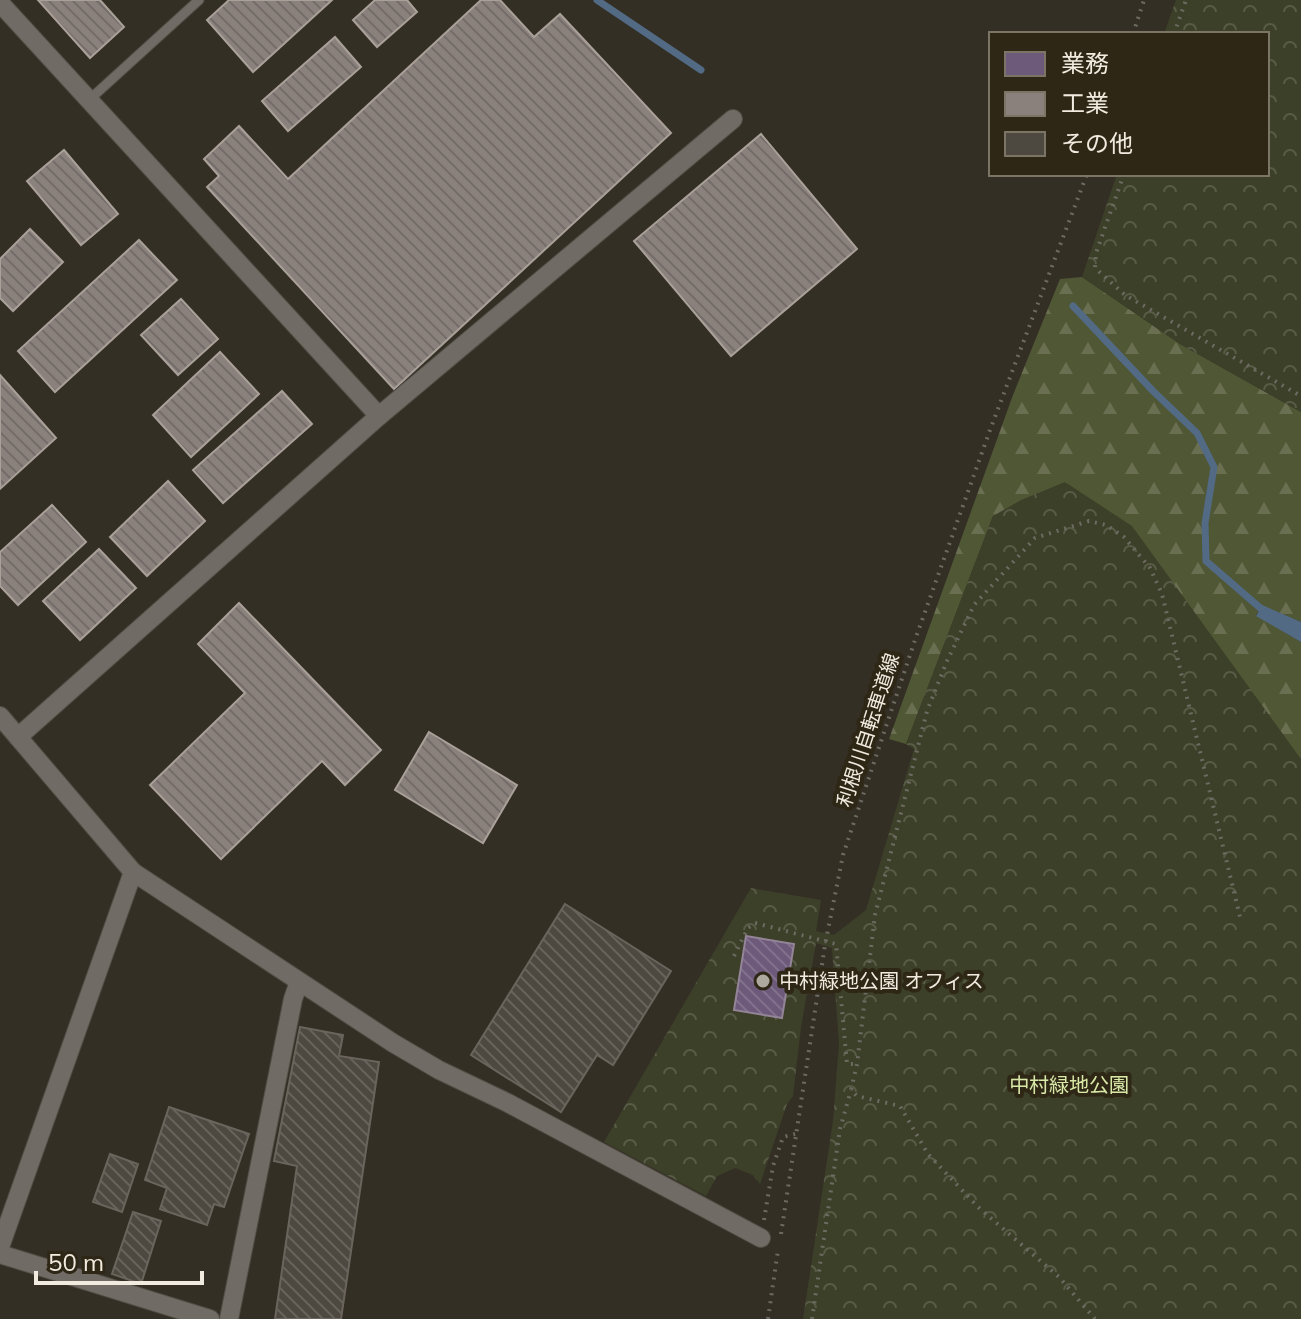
<svg xmlns="http://www.w3.org/2000/svg" width="1301" height="1319" font-family="Mulish,'Noto Sans JP',sans-serif">
  <defs>
    <pattern id="forest-firs" width="22" height="20" patternUnits="userSpaceOnUse" patternTransform="scale(2)"><rect width="22" height="20" fill="#505735"/><path d="M5 1l3.5 6h-7zM16 11l3.5 6h-7z" fill="#6a6f52"/></pattern>
    <pattern id="park-crowns" width="20" height="18" patternUnits="userSpaceOnUse" patternTransform="scale(2)"><rect width="20" height="18" fill="#3c4028"/><path d="M2 6a3 3 0 1 1 6 0M12 15a3 3 0 1 1 6 0" fill="none" stroke="#585c47"/></pattern>
    <pattern id="water-ripples" width="26" height="14" patternUnits="userSpaceOnUse" patternTransform="scale(2)"><rect width="26" height="14" fill="#526a84"/><path d="M2 4q2-2 4 0t4 0M15 11q2-2 4 0t4 0" fill="none" stroke="#6b7f95"/></pattern>
    <pattern id="offices-back-hatch" width="6" height="6" patternUnits="userSpaceOnUse" patternTransform="scale(2)"><rect width="6" height="6" fill="#6d597a"/><path d="M-1 5l2 2M0 0l6 6M5-1l2 2" fill="none" stroke="#82718c"/></pattern>
    <pattern id="industry-back-hatch" width="6" height="6" patternUnits="userSpaceOnUse" patternTransform="scale(2)"><rect width="6" height="6" fill="#8a817c"/><path d="M-1 5l2 2M0 0l6 6M5-1l2 2" fill="none" stroke="#736c68"/></pattern>
    <pattern id="building-back-hatch" width="6" height="6" patternUnits="userSpaceOnUse" patternTransform="scale(2)"><rect width="6" height="6" fill="#4d4840"/><path d="M-1 5l2 2M0 0l6 6M5-1l2 2" fill="none" stroke="#67635b"/></pattern>
  </defs>
  <rect width="100%" height="100%" fill="#342f25"/>
  <!-- forest -->
  <polygon fill="url(#forest-firs)" points="1082,277 1180,344 1301,412 1301,622 1262,606 1256,615 1301,642 1301,759 993,516 906,744 889,739 1013,395 1060,279"/>
  <!-- park -->
  <g fill="url(#park-crowns)">
    <polygon points="1176,0 1301,0 1301,412 1180,344 1082,277 1117,174 1267,174 1267,34 1164,34"/>
    <polygon points="1065,482 1132,526 1301,759 1301,1319 803,1319 833,1121 839,1044 832,948 816,943 801,1027 793,1096 787,1104 760,1184 753,1175 735,1168 717,1176 706,1196 604,1142 751,888 821,900 816,931 834,935 866,910 914,749 906,744 993,516 1021,500"/>
  </g>
  <!-- water -->
  <polygon fill="url(#water-ripples)" points="1262,605 1301,622 1301,642 1256,616"/>
  <!-- offices -->
  <polygon fill="url(#offices-back-hatch)" stroke="#948498" stroke-width="2" points="746,936 794,944 782,1018 734,1010"/>
  <!-- industry -->
  <g fill="url(#industry-back-hatch)" stroke="#a9a09a" stroke-width="2">
    <polygon points="38,0 100,0 124,27 90,58"/>
    <polygon points="229,0 332,0 253,72 207,20"/>
    <polygon points="375,0 407,0 417,12 377,47 353,20"/>
    <polygon points="481,0 500,0 534,37 560,14 671,133 394,389 207,187 219,176 204,159 239,126 288,179"/>
    <polygon points="335,37 361,67 288,131 262,101"/>
    <polygon points="761,134 857,249 731,356 634,241"/>
    <polygon points="64,150 118,214 81,245 27,181"/>
    <polygon points="30,229 63,262 13,311 0,298 0,259"/>
    <polygon points="139,240 177,280 55,392 18,351"/>
    <polygon points="181,299 218,339 178,375 141,335"/>
    <polygon points="220,352 259,394 191,457 153,415"/>
    <polygon points="0,375 56,438 0,489"/>
    <polygon points="282,391 312,424 223,503 193,470"/>
    <polygon points="168,481 205,521 147,576 110,537"/>
    <polygon points="52,505 86,542 18,605 0,586 0,552"/>
    <polygon points="99,549 136,588 80,640 43,601"/>
    <polygon points="239,603 381,750 345,785 322,761 221,859 150,785 245,693 198,644"/>
    <polygon points="429,732 517,785 483,843 395,790"/>
  </g>
  <g fill="none" stroke-linecap="round" stroke-linejoin="round">
    <!-- stream -->
    <g stroke="#526a84" stroke-width="7">
      <polyline points="597,0 701,70"/>
      <polyline points="1073,306 1153,391 1197,433 1214,467 1205,523 1206,561 1266,613"/>
    </g>
  </g>
  <!-- building -->
  <g fill="url(#building-back-hatch)" stroke="#6a645d" stroke-width="2">
    <polygon points="565,904 671,971 613,1065 597,1055 561,1112 471,1055"/>
    <polygon points="300,1027 343,1035 339,1056 379,1062 341,1319 275,1319 297,1166 274,1161"/>
    <polygon points="169,1107 249,1134 224,1207 214,1204 207,1225 160,1209 167,1188 145,1180"/>
    <polygon points="110,1154 138,1164 122,1212 93,1202"/>
    <polygon points="133,1212 161,1221 141,1284 112,1274"/>
  </g>
  <g fill="none" stroke-linecap="round" stroke-linejoin="round">
    <!-- service casing -->
    <g stroke="#524d45" stroke-width="11">
      <polyline id="service" points="89,100 199,0"/>
    </g>
    <!-- minor casing -->
    <g stroke="#524d45" stroke-width="20">
      <g id="minor">
        <polyline points="0,3 379,416"/>
        <polyline points="0,716 133,872 393,1043 439,1070 508,1103 761,1238"/>
        <polyline points="18,737 379,416 733,119"/>
        <polyline points="0,1247 133,872"/>
        <polyline points="0,1254 210,1319"/>
        <polyline points="229,1319 293,999 299,982"/>
      </g>
    </g>
    <!-- path -->
    <g stroke="#6d6a62" stroke-width="4" stroke-dasharray="2 6" stroke-linecap="butt">
      <polyline points="1133,34 1144,0"/>
      <polyline points="1174,34 1186,0"/>
      <polyline points="1124,174 1096,253 1095,268 1125,295 1301,396"/>
      <polyline points="734,956 748,928 755,923 836,944 847,1064 857,1064"/>
      <polyline points="764,1220 773,1166 783,1137 795,1134"/>
      <polyline points="781,1234 825,945 843,855 915,640 990,430 1087,174"/>
      <polyline points="768,1319 778,1250"/>
      <polyline points="812,1319 840,1129 851,1090"/>
      <polyline points="1095,1319 1059,1277 978,1207 928,1154 900,1106 857,1096 851,1090 857,1064 875,915 927,711 947,661 974,605 1035,538 1089,521 1106,525 1124,537 1150,568 1162,594 1241,921"/>
    </g>
    <!-- service -->
    <use href="#service" stroke="#706c65" stroke-width="9"/>
    <!-- minor -->
    <use href="#minor" stroke="#706c65" stroke-width="18"/>
  </g>
  <!-- markers -->
  <circle fill="#aea99e" stroke="#2f2716" stroke-width="3" cx="763" cy="981" r="8"/>
  <g text-anchor="middle" stroke-width="8" stroke-linejoin="round" paint-order="stroke">
    <!-- street labels -->
    <g font-size="20" fill="#f0eadf" stroke="#2f2716">
      <text transform="translate(868 730) rotate(-72)" y="7">利根川自転車道線</text>
    </g>
    <!-- poi labels -->
    <g font-size="20" fill="#f0eadf" stroke="#2f2716" text-anchor="start">
      <text x="779" y="988">中村緑地公園 オフィス</text>
    </g>
    <!-- park labels -->
    <g font-size="20" fill="#d8e8a7" stroke="#2f2716">
      <text x="1069" y="1092">中村緑地公園</text>
    </g>
  </g>
  <!-- legend -->
  <rect x="989" y="32" width="280" height="144" fill="#2f2716" stroke="#7c7566" stroke-width="2"/>
  <rect x="1005" y="52" width="40" height="24" fill="#6d597a" stroke="#7c7566" stroke-width="2"/>
  <text x="1061" y="72" font-size="24" fill="#f0eadf">業務</text>
  <rect x="1005" y="92" width="40" height="24" fill="#8a817c" stroke="#7c7566" stroke-width="2"/>
  <text x="1061" y="112" font-size="24" fill="#f0eadf">工業</text>
  <rect x="1005" y="132" width="40" height="24" fill="#4d4840" stroke="#7c7566" stroke-width="2"/>
  <text x="1061" y="152" font-size="24" fill="#f0eadf">その他</text>
  <!-- scale -->
  <path d="M36 1271v12h166v-12" fill="none" stroke="#f0eadf" stroke-width="4"/>
  <text x="48" y="1271" font-size="24" fill="#f0eadf" stroke="#2f2716" stroke-width="6" paint-order="stroke">50 m</text>
</svg>
